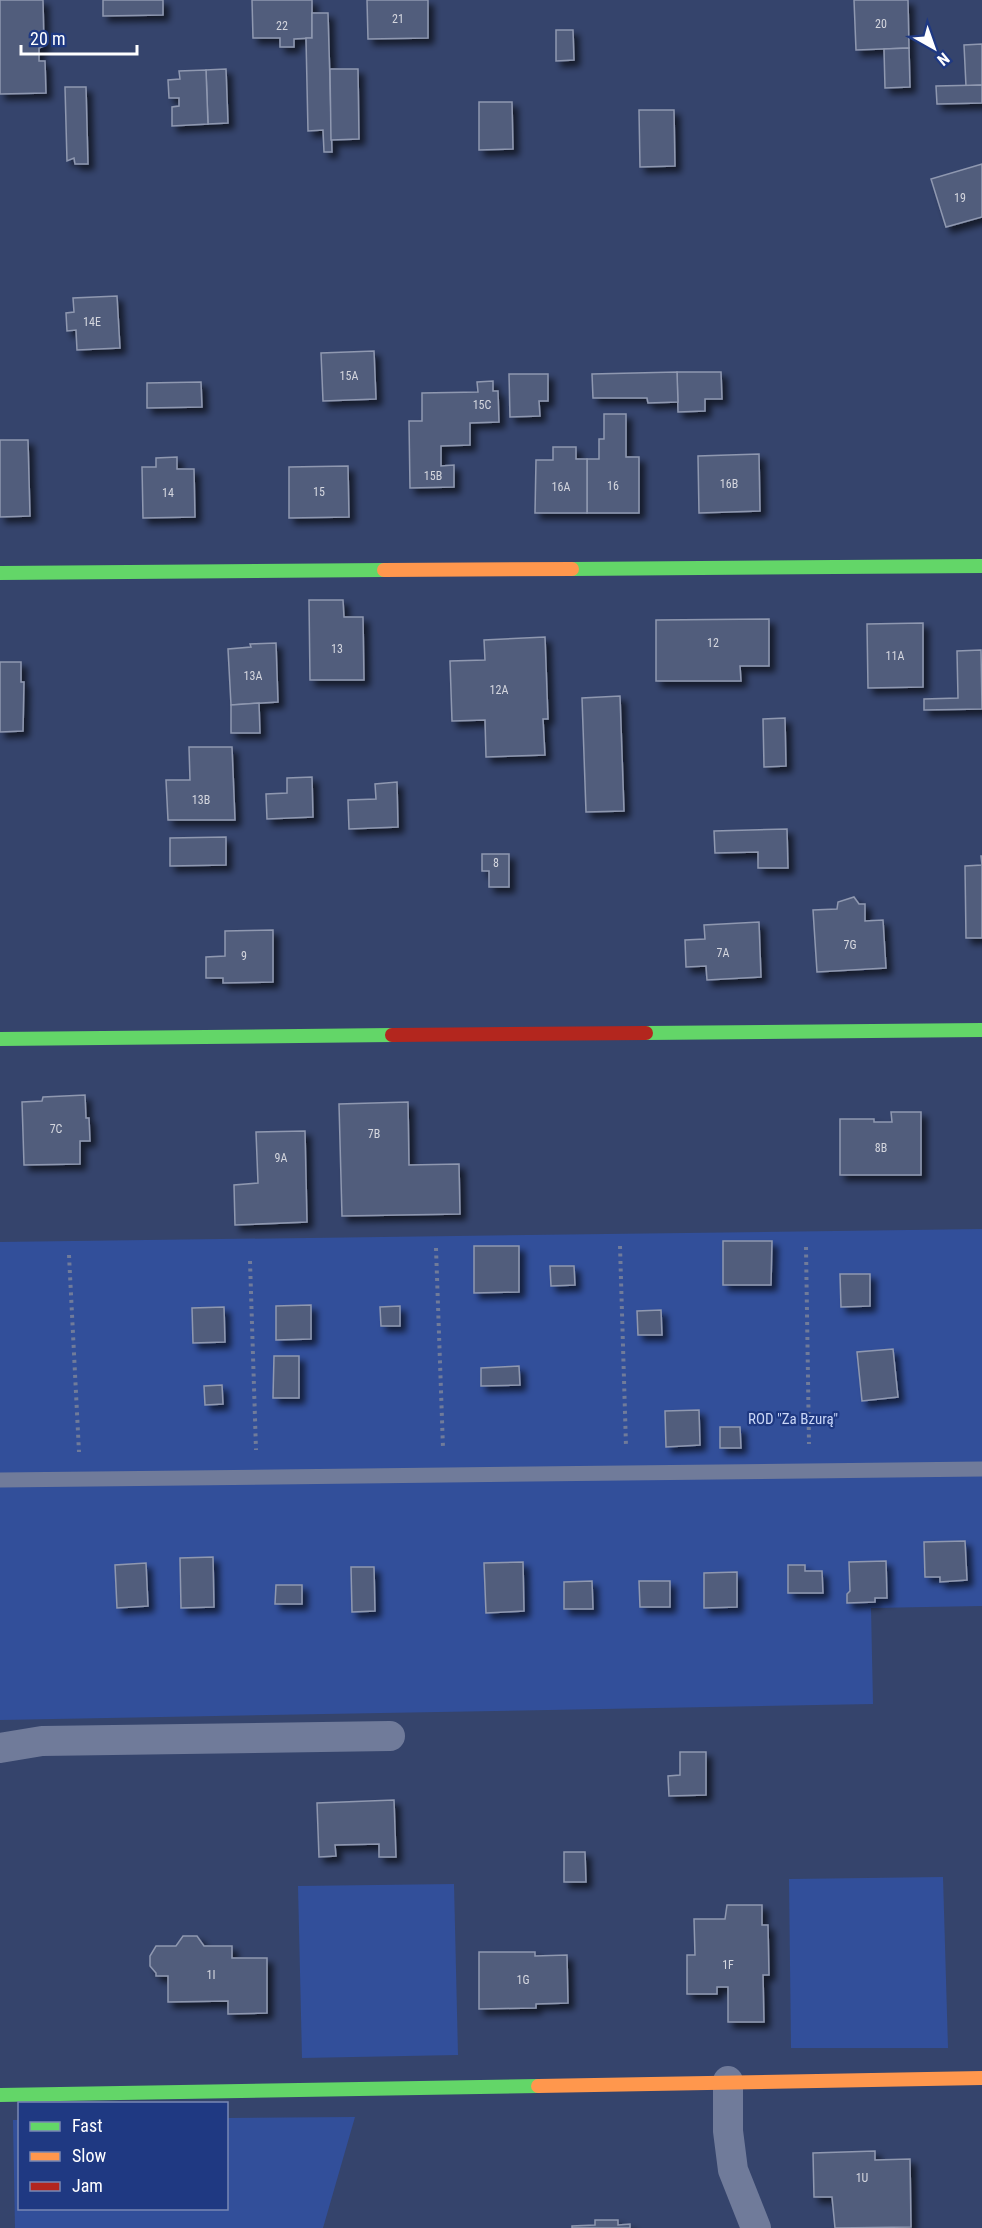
<svg xmlns="http://www.w3.org/2000/svg" width="982" height="2228" font-family="'Roboto Condensed',sans-serif">
  <defs>
    <filter id="shadow"><feDropShadow dx="5.5" dy="5.5" stdDeviation="3" flood-color="#0009"/></filter>
  </defs>
  <rect width="100%" height="100%" fill="#35446c"/>
  <!-- green -->
  <g fill="#324f9a">
    <polygon points="982,1229 982,1606 871,1608 873,1704 0,1720 0,1242"/>
    <polygon points="943,1877 948,2048 791,2048 789,1879"/>
    <polygon points="454,1884 458,2055 302,2058 298,1886"/>
    <polygon points="355,2117 323,2228 15,2228 13,2120 19,2120 20,2208 226,2208 227,2118"/>
  </g>
  <!-- building -->
  <g fill="#515d7c" stroke="#8f98b0" stroke-width="1.5" filter="url(#shadow)">
    <polygon points="0,0 43,0 44,46 39,48 39,61 45,61 46,93 0,94"/>
    <polygon points="103,0 163,0 163,15 103,16"/>
    <polygon points="252,0 312,0 312,38 294,39 294,47 280,47 280,38 253,38"/>
    <polygon points="367,0 428,0 428,38 368,39"/>
    <polygon points="854,0 908,0 909,48 856,50"/>
    <polygon points="312,13 328,13 332,152 324,152 323,130 308,131 306,38 312,38"/>
    <polygon points="556,30 573,30 574,60 556,61"/>
    <polygon points="982,44 982,85 966,86 964,45"/>
    <polygon points="909,48 910,87 885,88 884,49"/>
    <polygon points="226,69 228,123 208,124 206,70"/>
    <polygon points="330,69 358,69 359,139 331,140"/>
    <polygon points="206,70 208,124 172,126 172,107 179,106 179,98 169,98 168,80 180,79 179,71"/>
    <polygon points="982,85 982,103 937,104 936,86"/>
    <polygon points="65,87 86,87 88,164 75,164 74,158 67,161"/>
    <polygon points="479,102 512,102 513,149 479,150"/>
    <polygon points="639,110 674,110 675,166 640,167"/>
    <polygon points="982,164 982,217 946,227 931,179"/>
    <polygon points="117,296 120,348 77,350 76,330 67,331 66,313 74,312 73,298"/>
    <polygon points="374,351 376,399 323,401 321,353"/>
    <polygon points="677,372 721,372 722,399 705,399 705,411 678,412"/>
    <polygon points="677,372 678,402 648,403 647,398 593,398 592,374"/>
    <polygon points="509,374 548,374 548,401 539,401 540,416 510,417"/>
    <polygon points="493,381 493,391 498,391 499,422 470,423 470,445 441,446 441,466 454,465 454,487 410,488 409,421 422,421 422,393 478,392 477,382"/>
    <polygon points="201,382 202,407 147,408 147,383"/>
    <polygon points="604,414 626,414 626,457 639,457 639,513 587,513 587,459 599,459 599,439 604,439"/>
    <polygon points="0,440 28,440 30,516 0,517"/>
    <polygon points="553,447 576,447 576,459 587,459 587,513 535,513 536,460 553,460"/>
    <polygon points="759,454 760,511 699,513 698,456"/>
    <polygon points="177,457 177,469 194,469 195,517 143,518 142,467 156,467 156,458"/>
    <polygon points="348,466 349,517 289,518 289,467"/>
    <polygon points="309,600 343,600 344,617 363,617 364,680 310,680"/>
    <polygon points="769,619 769,666 740,666 741,681 656,681 656,620"/>
    <polygon points="923,623 923,687 868,688 867,624"/>
    <polygon points="545,637 548,719 543,719 545,755 486,757 485,720 452,721 450,661 485,660 484,640"/>
    <polygon points="276,643 278,702 231,705 228,649 251,647 250,644"/>
    <polygon points="981,650 982,709 924,710 924,699 958,698 957,651"/>
    <polygon points="0,662 21,662 21,682 24,682 23,731 0,732"/>
    <polygon points="620,696 624,811 586,812 582,698"/>
    <polygon points="259,703 260,733 231,733 231,705"/>
    <polygon points="785,718 786,766 764,767 763,719"/>
    <polygon points="189,747 232,747 235,820 168,820 166,780 190,780"/>
    <polygon points="312,777 313,817 267,819 266,794 287,793 287,778"/>
    <polygon points="397,782 398,827 349,829 348,800 376,799 375,784"/>
    <polygon points="787,829 788,868 758,868 758,852 715,853 714,831"/>
    <polygon points="226,837 226,865 170,866 170,838"/>
    <polygon points="482,854 509,854 509,887 489,887 489,871 482,871"/>
    <polygon points="981,856 982,856 982,938 966,938 965,866 982,865"/>
    <polygon points="854,897 859,904 865,904 865,921 883,920 886,968 817,972 813,910 837,909 838,902"/>
    <polygon points="759,922 761,977 707,980 706,966 686,967 685,940 705,939 704,925"/>
    <polygon points="273,930 273,982 223,983 223,978 206,978 206,957 225,956 225,931"/>
    <polygon points="85,1095 86,1118 89,1118 90,1141 80,1141 80,1164 24,1165 22,1102 42,1101 43,1097"/>
    <polygon points="408,1102 409,1165 459,1164 460,1214 342,1216 339,1104"/>
    <polygon points="891,1112 921,1112 921,1175 840,1175 840,1119 874,1119 874,1122 892,1122"/>
    <polygon points="305,1131 307,1222 235,1225 234,1185 258,1183 256,1132"/>
    <polygon points="723,1241 772,1241 771,1285 723,1285"/>
    <polygon points="474,1246 519,1246 519,1292 474,1293"/>
    <polygon points="550,1266 574,1266 575,1285 551,1286"/>
    <polygon points="840,1274 870,1274 870,1306 841,1307"/>
    <polygon points="311,1305 311,1339 276,1340 276,1306"/>
    <polygon points="400,1306 400,1326 381,1326 380,1307"/>
    <polygon points="224,1307 225,1342 193,1343 192,1308"/>
    <polygon points="661,1310 662,1335 638,1335 637,1311"/>
    <polygon points="893,1349 898,1397 862,1401 857,1352"/>
    <polygon points="274,1356 299,1356 299,1398 273,1398"/>
    <polygon points="519,1366 520,1385 481,1386 481,1368"/>
    <polygon points="222,1385 223,1404 205,1405 204,1386"/>
    <polygon points="699,1410 700,1445 666,1447 665,1411"/>
    <polygon points="720,1427 740,1427 741,1448 720,1448"/>
    <polygon points="965,1541 967,1580 940,1582 940,1577 925,1577 924,1542"/>
    <polygon points="213,1557 214,1607 181,1608 180,1558"/>
    <polygon points="886,1561 887,1598 875,1598 875,1602 847,1603 847,1594 850,1591 849,1562"/>
    <polygon points="523,1562 524,1611 486,1613 484,1563"/>
    <polygon points="146,1563 148,1606 117,1608 115,1565"/>
    <polygon points="788,1565 805,1565 805,1571 822,1571 823,1593 788,1593"/>
    <polygon points="351,1567 374,1567 375,1611 352,1612"/>
    <polygon points="737,1572 737,1607 704,1608 704,1573"/>
    <polygon points="592,1581 593,1609 564,1609 564,1582"/>
    <polygon points="639,1581 670,1581 670,1607 640,1607"/>
    <polygon points="276,1585 302,1585 302,1604 275,1604"/>
    <polygon points="680,1752 706,1752 706,1795 669,1796 668,1776 680,1775"/>
    <polygon points="394,1800 396,1857 379,1857 379,1844 335,1845 336,1856 319,1857 317,1803"/>
    <polygon points="564,1852 585,1852 586,1882 564,1882"/>
    <polygon points="727,1905 762,1905 762,1925 768,1925 769,1975 763,1975 764,2022 728,2022 728,1987 717,1987 717,1994 687,1994 687,1955 695,1955 694,1919 725,1919"/>
    <polygon points="183,1936 197,1936 204,1946 232,1946 232,1958 267,1958 267,2013 228,2014 228,2001 168,2002 168,1976 156,1976 156,1973 150,1966 150,1956 156,1946 176,1946"/>
    <polygon points="479,1952 535,1952 535,1956 567,1955 568,2003 536,2004 536,2008 479,2009"/>
    <polygon points="875,2151 875,2160 910,2159 911,2227 835,2228 832,2197 814,2197 813,2153"/>
    <polygon points="595,2220 618,2220 618,2225 630,2224 630,2228 572,2228 572,2226 595,2225"/>
  </g>
  <g fill="none" stroke-linecap="round" stroke-linejoin="round">
    <!-- path -->
    <g stroke="#707b9a" stroke-width="4" stroke-dasharray="3 4.5" stroke-linecap="butt">
      <polyline points="620,1246 626,1446"/>
      <polyline points="806,1247 809,1444"/>
      <polyline points="436,1248 443,1448"/>
      <polyline points="69,1255 79,1452"/>
      <polyline points="250,1261 256,1450"/>
    </g>
    <!-- lane -->
    <polyline stroke="#707b9a" stroke-width="15" points="0,1480 982,1469"/>
    <!-- street -->
    <g stroke="#707b9a" stroke-width="30">
      <polyline points="0,1748 42,1741 390,1736"/>
      <polyline points="728,2081 728,2131 733,2170 756,2228"/>
    </g>
    <!-- fast -->
    <g stroke="#63d668" stroke-width="14">
      <polyline points="572,569 982,566"/>
      <polyline points="0,573 384,570"/>
      <polyline points="646,1033 982,1030"/>
      <polyline points="0,1039 392,1035"/>
      <polyline points="0,2095 538,2086"/>
    </g>
    <!-- slow -->
    <g stroke="#ff974d" stroke-width="14">
      <polyline points="384,570 572,569"/>
      <polyline points="538,2086 982,2078"/>
    </g>
    <!-- jam -->
    <polyline stroke="#b3261e" stroke-width="14" points="392,1035 646,1033"/>
  </g>
  <g text-anchor="middle" stroke-width="4.5" stroke-linejoin="round" paint-order="stroke">
    <!-- number labels -->
    <g font-size="12" fill="#d4d6de">
      <text x="398" y="23">21</text>
      <text x="881" y="28">20</text>
      <text x="282" y="30">22</text>
      <text x="960" y="202">19</text>
      <text x="92" y="326">14E</text>
      <text x="349" y="380">15A</text>
      <text x="482" y="409">15C</text>
      <text x="433" y="480">15B</text>
      <text x="729" y="488">16B</text>
      <text x="613" y="490">16</text>
      <text x="561" y="491">16A</text>
      <text x="319" y="496">15</text>
      <text x="168" y="497">14</text>
      <text x="713" y="647">12</text>
      <text x="337" y="653">13</text>
      <text x="895" y="660">11A</text>
      <text x="253" y="680">13A</text>
      <text x="499" y="694">12A</text>
      <text x="201" y="804">13B</text>
      <text x="496" y="867">8</text>
      <text x="850" y="949">7G</text>
      <text x="723" y="957">7A</text>
      <text x="244" y="960">9</text>
      <text x="56" y="1133">7C</text>
      <text x="374" y="1138">7B</text>
      <text x="881" y="1152">8B</text>
      <text x="281" y="1162">9A</text>
      <text x="728" y="1969">1F</text>
      <text x="211" y="1979">1I</text>
      <text x="523" y="1984">1G</text>
      <text x="862" y="2182">1U</text>
    </g>
    <!-- park labels -->
    <g font-size="15" fill="#c9d6f7" stroke="#1f3982">
      <text x="793" y="1424">ROD "Za Bzurą"</text>
    </g>
  </g>
  <!-- legend -->
  <rect x="18" y="2102" width="210" height="108" fill="#1f3982" stroke="#7988b4" stroke-width="1.5"/>
  <rect x="30" y="2122" width="30" height="9" fill="#63d668" stroke="#7988b4" stroke-width="1.5"/>
  <text x="72" y="2132" font-size="18" fill="#ffffff">Fast</text>
  <rect x="30" y="2152" width="30" height="9" fill="#ff974d" stroke="#7988b4" stroke-width="1.5"/>
  <text x="72" y="2162" font-size="18" fill="#ffffff">Slow</text>
  <rect x="30" y="2182" width="30" height="9" fill="#b3261e" stroke="#7988b4" stroke-width="1.5"/>
  <text x="72" y="2192" font-size="18" fill="#ffffff">Jam</text>
  <!-- north arrow -->
  <g transform="translate(934 48) rotate(140)" stroke="#1f3982" stroke-width="4.5" paint-order="stroke">
  <path d="M0-4.5L10 22L0 15L-10 22Z" fill="#ffffff"/>
  <text y="-9" font-size="16" font-weight="bold" text-anchor="middle" fill="#ffffff">N</text>
  </g>
  <!-- scale -->
  <path d="M21 45v9h116v-9" fill="none" stroke="#ffffff" stroke-width="3"/>
  <text x="30" y="45" font-size="18" fill="#ffffff" stroke="#1f3982" stroke-width="4.5" paint-order="stroke">20 m</text>
</svg>
